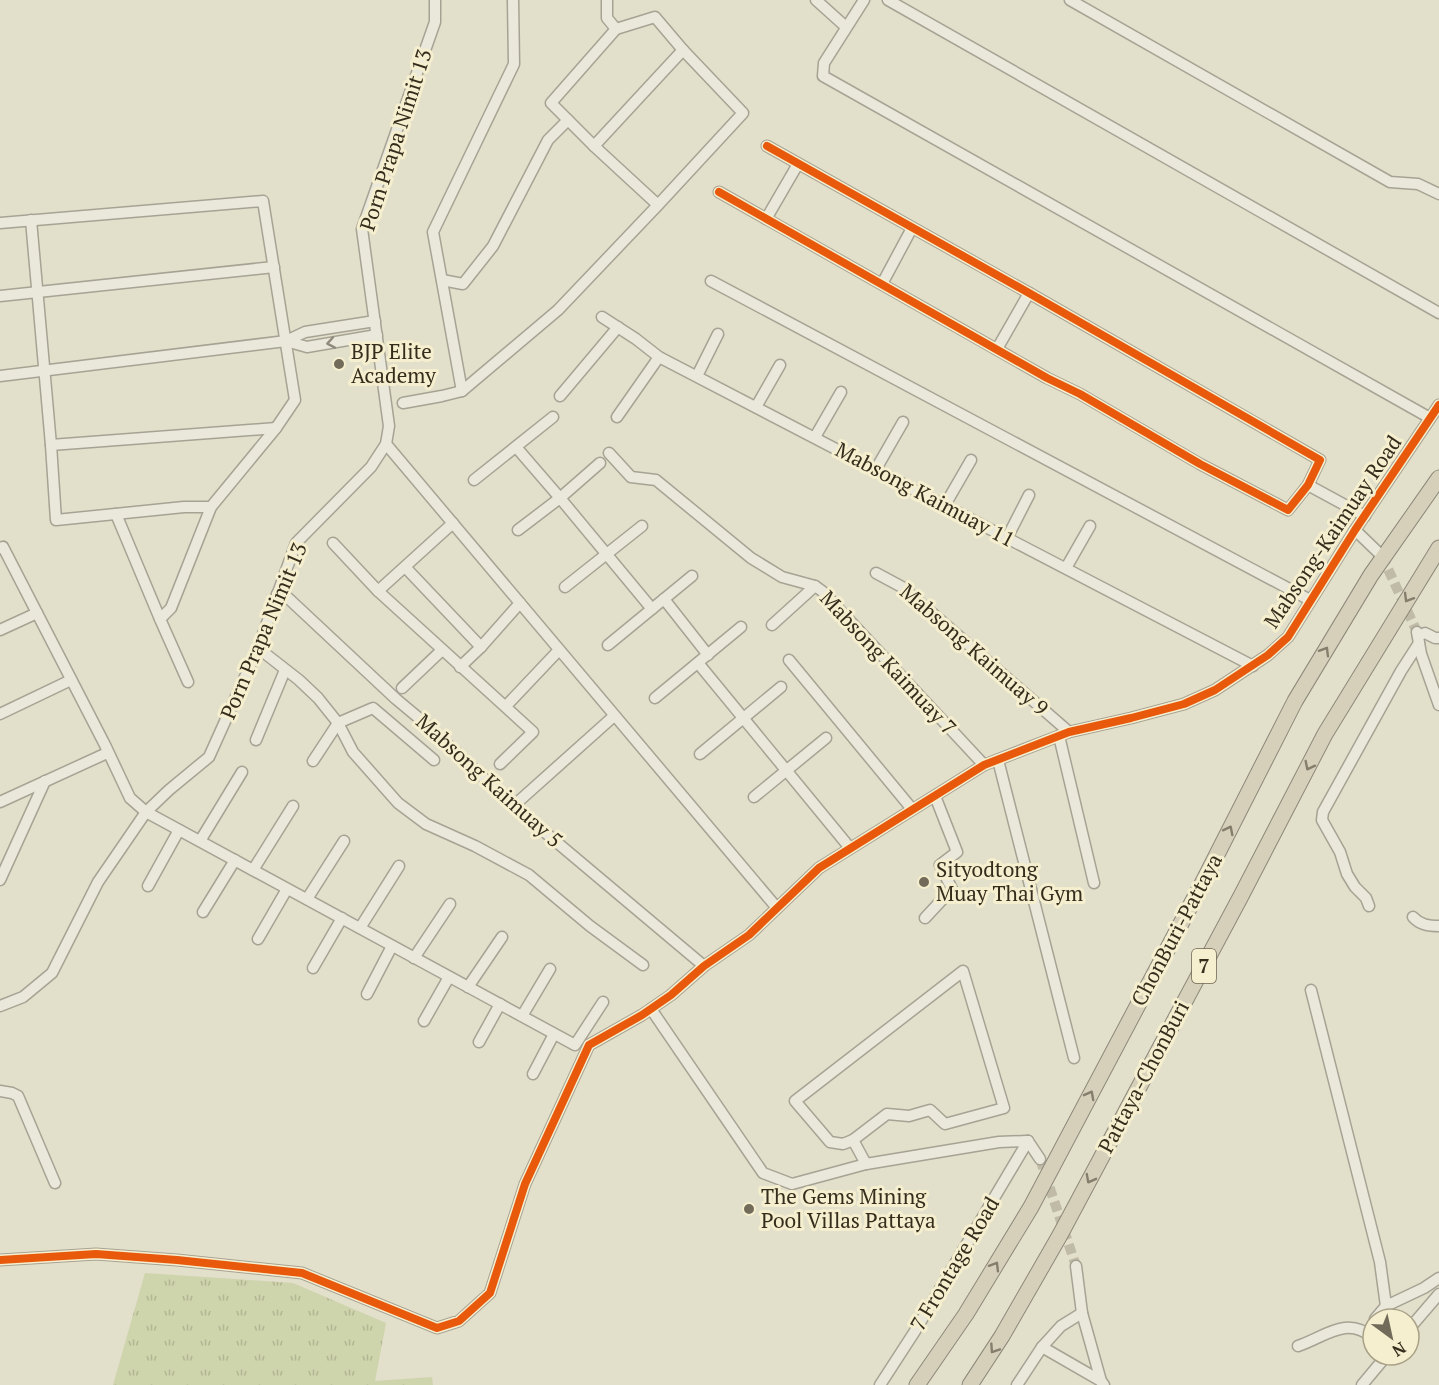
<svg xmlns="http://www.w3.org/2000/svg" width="1439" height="1385" font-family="'PT Serif',serif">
  <defs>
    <pattern id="park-tufts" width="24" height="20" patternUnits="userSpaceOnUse" patternTransform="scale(1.5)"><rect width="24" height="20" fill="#ced4ac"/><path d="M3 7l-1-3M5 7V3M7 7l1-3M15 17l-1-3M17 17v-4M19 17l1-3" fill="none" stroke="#b2b693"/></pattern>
  </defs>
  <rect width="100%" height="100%" fill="#e2dfca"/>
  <!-- park -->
  <polygon fill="url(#park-tufts)" points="145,1273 293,1283 386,1323 375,1381 432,1377 433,1385 113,1385"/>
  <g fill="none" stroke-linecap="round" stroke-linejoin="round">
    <!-- minor-tunnel -->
    <g stroke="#bfbba7" stroke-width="10" stroke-dasharray="10 5" stroke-linecap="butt">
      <polyline points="1382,556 1417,632"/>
      <polyline points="1040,1159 1076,1266"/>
    </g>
    <!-- minor casing -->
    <g stroke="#a7a394" stroke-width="13">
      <g id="minor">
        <polyline points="607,0 607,18 616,29"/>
        <polyline points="816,0 846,27"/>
        <polyline points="864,0 824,63 823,76 1430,418"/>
        <polyline points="888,0 1439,313"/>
        <polyline points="1070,0 1390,182 1418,184 1439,194"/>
        <polyline points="594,146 683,50"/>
        <polyline points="719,192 1047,378 1080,394 1200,464 1288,510 1308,485 1320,460 1029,293 767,146"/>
        <polyline points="766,219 798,164"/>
        <polyline points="31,220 51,445 56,520 184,507 211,507"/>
        <polyline points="0,223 263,201 295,400 276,428 211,507 171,608 160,619"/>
        <polyline points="442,280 463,284 493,246 548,140 568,120"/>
        <polyline points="711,281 1310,600"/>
        <polyline points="882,284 912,228"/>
        <polyline points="0,296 274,267"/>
        <polyline points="602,317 636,339 659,357 1253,666"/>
        <polyline points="286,341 307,347 377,335"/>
        <polyline points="997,349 1029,293"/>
        <polyline points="0,376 286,341 305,332 375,321"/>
        <polyline points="697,376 718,334"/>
        <polyline points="462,391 433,232 514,64 513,0"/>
        <polyline points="560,396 618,327"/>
        <polyline points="403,403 442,396 462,391 558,310 658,205 743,113 683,50 655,17 616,29 551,103 594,146 658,205"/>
        <polyline points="756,407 780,365"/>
        <polyline points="617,417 659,357"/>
        <polyline points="815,437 841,392"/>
        <polyline points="386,444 777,908"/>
        <polyline points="51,445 276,428"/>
        <polyline points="516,447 560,498 652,609"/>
        <polyline points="609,453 631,477 656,480 751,558 782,577 815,586 822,591 984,765"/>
        <polyline points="876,469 903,422"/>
        <polyline points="474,480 553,417"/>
        <polyline points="1308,485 1365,516"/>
        <polyline points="945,505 971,460"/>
        <polyline points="116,514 160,619 188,682"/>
        <polyline points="518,530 560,498 600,463"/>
        <polyline points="1355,530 1382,556"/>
        <polyline points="1007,538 1029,495"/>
        <polyline points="333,543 378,591 533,732 500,764"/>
        <polyline points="0,548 3,547 105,745 130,798 146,812 575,1045 603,1002"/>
        <polyline points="405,567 481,647"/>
        <polyline points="1066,568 1090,526"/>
        <polyline points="876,573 902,587 1069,732"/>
        <polyline points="565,587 642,526"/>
        <polyline points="378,591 453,523"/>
        <polyline points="277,594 288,598 396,699 420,719 516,808 704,966"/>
        <polyline points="664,599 708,655"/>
        <polyline points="772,625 815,586"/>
        <polyline points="0,630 37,613"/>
        <polyline points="1417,632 1421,654 1439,705"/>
        <polyline points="1418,636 1425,633 1435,638 1439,638"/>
        <polyline points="608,645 692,576"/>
        <polyline points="258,648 299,680 318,698 338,723 353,752 398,803 426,824 475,846 529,875 590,926 643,965"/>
        <polyline points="789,660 912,809"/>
        <polyline points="698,663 850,848"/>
        <polyline points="460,667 481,647 520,603"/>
        <polyline points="402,688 442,650"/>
        <polyline points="655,698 741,627"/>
        <polyline points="506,706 559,650"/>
        <polyline points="0,714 71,680"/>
        <polyline points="1059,736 1094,883"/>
        <polyline points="256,740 285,670"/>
        <polyline points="700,754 781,687"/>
        <polyline points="998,760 1074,1058"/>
        <polyline points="313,761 338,723 373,708 434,760"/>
        <polyline points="754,797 826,738"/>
        <polyline points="519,801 614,716"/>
        <polyline points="0,802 107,753"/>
        <polyline points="200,841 242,772"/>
        <polyline points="253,870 293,806"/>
        <polyline points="0,880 45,781"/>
        <polyline points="148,886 179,830"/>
        <polyline points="307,899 344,841"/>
        <polyline points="1369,906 1366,898 1355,887 1347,874 1340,852 1322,820 1323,812 1401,671 1419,643"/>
        <polyline points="203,912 235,860"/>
        <path d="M1413,917c7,8 16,9 26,9"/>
        <polyline points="925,918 952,889 940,865 957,852 935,796"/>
        <polyline points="360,928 399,866"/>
        <polyline points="258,939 287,889"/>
        <polyline points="414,958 450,904"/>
        <polyline points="313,968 342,918"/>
        <polygon points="963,971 1004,1108 945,1124 930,1110 909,1116 887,1114 853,1140 843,1144 830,1142 795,1101"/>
        <polyline points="468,987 502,937"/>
        <polyline points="1311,990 1380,1262 1386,1306"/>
        <polyline points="367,994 392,946"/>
        <polyline points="0,1006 23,997 52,973 98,882 146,812 169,790 209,757 258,648 296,543 371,467 386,444 389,426 362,229 435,22 435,0"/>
        <polyline points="651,1009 763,1173 792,1184 866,1164 999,1142 1028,1141"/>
        <polyline points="522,1016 550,969"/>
        <polyline points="424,1021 449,977"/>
        <polyline points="479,1042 500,1004"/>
        <polyline points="533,1074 554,1034"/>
        <polyline points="0,1091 12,1093 18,1096 55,1183"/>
        <polyline points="853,1140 866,1164"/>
        <polyline points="1028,1141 1040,1159"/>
        <polyline points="0,1260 96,1254 177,1260 302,1273 437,1328 459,1321 490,1293 525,1184 589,1045 642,1015 671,995 704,966 749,935 819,868 984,765 1069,732 1131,718 1184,704 1215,690 1268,655 1288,637 1355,530 1439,405"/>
        <polyline points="1076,1266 1082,1313 1101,1381 1104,1385"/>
        <polyline points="1375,1319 1386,1306 1424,1288 1439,1278"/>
        <polyline points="1409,1329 1439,1294"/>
        <path d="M1298,1346c27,-9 49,-31 75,-8"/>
        <polyline points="1042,1347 1101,1381"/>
        <polyline points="880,1385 915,1331 1028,1141"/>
        <polyline points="1017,1385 1042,1347 1061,1326 1082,1313"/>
        <polyline points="1362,1385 1387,1355"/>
      </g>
    </g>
    <!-- highway casing -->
    <g stroke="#8c887a" stroke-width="17">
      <g id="highway">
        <polyline points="917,1385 966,1314 1031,1207 1203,882 1295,701 1371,575 1439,478"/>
        <polyline points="970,1385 1002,1336 1060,1235 1241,896 1325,734 1439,548"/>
      </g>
    </g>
    <!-- minor -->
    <use href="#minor" stroke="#eae8db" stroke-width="10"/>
    <!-- highway -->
    <use href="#highway" stroke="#d6d0bb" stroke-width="15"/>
    <!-- cycleway casing -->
    <g stroke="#f5efcf" stroke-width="11">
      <g id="cycleway">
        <polyline points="719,192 1047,378 1080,394 1200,464 1288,510 1308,485 1320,460 1029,293 767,146"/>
        <polyline points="0,1260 96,1254 177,1260 302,1273 437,1328 459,1321 490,1293 525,1184 589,1045 642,1015 671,995 704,966 749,935 819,868 984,765 1069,732 1131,718 1184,704 1215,690 1268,655 1288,637 1355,530 1439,405"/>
      </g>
    </g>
    <!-- cycleway -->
    <use href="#cycleway" stroke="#e8590c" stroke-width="8"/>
  </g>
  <!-- one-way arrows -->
  <defs><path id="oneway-chevron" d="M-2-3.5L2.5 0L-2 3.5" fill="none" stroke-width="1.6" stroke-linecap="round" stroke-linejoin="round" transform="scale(1.5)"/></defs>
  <use stroke="#908a7c" href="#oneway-chevron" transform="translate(331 343) rotate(170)"/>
  <g stroke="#867e6c">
    <use href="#oneway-chevron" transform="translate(1408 598) rotate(121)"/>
    <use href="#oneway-chevron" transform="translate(1325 651) rotate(-59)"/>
    <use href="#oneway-chevron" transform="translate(1309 766) rotate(117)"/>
    <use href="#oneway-chevron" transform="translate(1229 830) rotate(-63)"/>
    <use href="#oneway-chevron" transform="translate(1090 1095) rotate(-62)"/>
    <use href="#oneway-chevron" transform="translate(1090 1179) rotate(118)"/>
    <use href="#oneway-chevron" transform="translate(995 1266) rotate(-59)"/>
    <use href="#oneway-chevron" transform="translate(994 1349) rotate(124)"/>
  </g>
  <!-- markers -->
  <g fill="#726b59" stroke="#f5efcf" stroke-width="2">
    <circle cx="339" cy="364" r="6"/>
    <circle cx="924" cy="882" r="6"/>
    <circle cx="749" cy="1209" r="6"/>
  </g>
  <g text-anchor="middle" stroke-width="6" stroke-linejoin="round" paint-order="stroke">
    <!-- shield labels -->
    <rect fill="#f5efcf" stroke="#6f6652" stroke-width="1.5" x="1192" y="949" width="24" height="34" rx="4.5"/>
    <g font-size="20" font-weight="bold" fill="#352c1c">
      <text x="1204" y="973">7</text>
    </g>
    <!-- street labels -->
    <g font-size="21" fill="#352c1c" stroke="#f5efcf">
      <text transform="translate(396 140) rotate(-72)" y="7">Porn Prapa Nimit 13</text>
      <text transform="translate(925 495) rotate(28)" y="7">Mabsong Kaimuay 11</text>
      <text transform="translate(1333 532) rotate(-56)" y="7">Mabsong-Kaimuay Road</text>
      <text transform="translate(264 631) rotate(-67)" y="7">Porn Prapa Nimit 13</text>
      <text transform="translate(974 650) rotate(41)" y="7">Mabsong Kaimuay 9</text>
      <text transform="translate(888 663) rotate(47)" y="7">Mabsong Kaimuay 7</text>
      <text transform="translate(489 781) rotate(42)" y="7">Mabsong Kaimuay 5</text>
      <text transform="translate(1177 930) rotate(-62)" y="7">ChonBuri-Pattaya</text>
      <text transform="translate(1144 1077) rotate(-62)" y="7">Pattaya-ChonBuri</text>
      <text transform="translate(955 1264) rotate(-59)" y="7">7 Frontage Road</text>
    </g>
    <!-- poi labels -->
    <g font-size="21" fill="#352c1c" stroke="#f5efcf" text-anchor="start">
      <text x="351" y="359">BJP Elite<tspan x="351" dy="24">Academy</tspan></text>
      <text x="936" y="877">Sityodtong<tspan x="936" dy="24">Muay Thai Gym</tspan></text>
      <text x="761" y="1204">The Gems Mining<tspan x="761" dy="24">Pool Villas Pattaya</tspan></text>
    </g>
  </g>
  <!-- north arrow -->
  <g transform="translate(1391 1337) rotate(147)"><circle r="28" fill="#f5efcf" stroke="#a8a187" stroke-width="1.5"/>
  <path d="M0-4.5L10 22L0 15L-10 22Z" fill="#726b59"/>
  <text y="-9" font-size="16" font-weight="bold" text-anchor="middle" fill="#352c1c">N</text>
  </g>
</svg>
